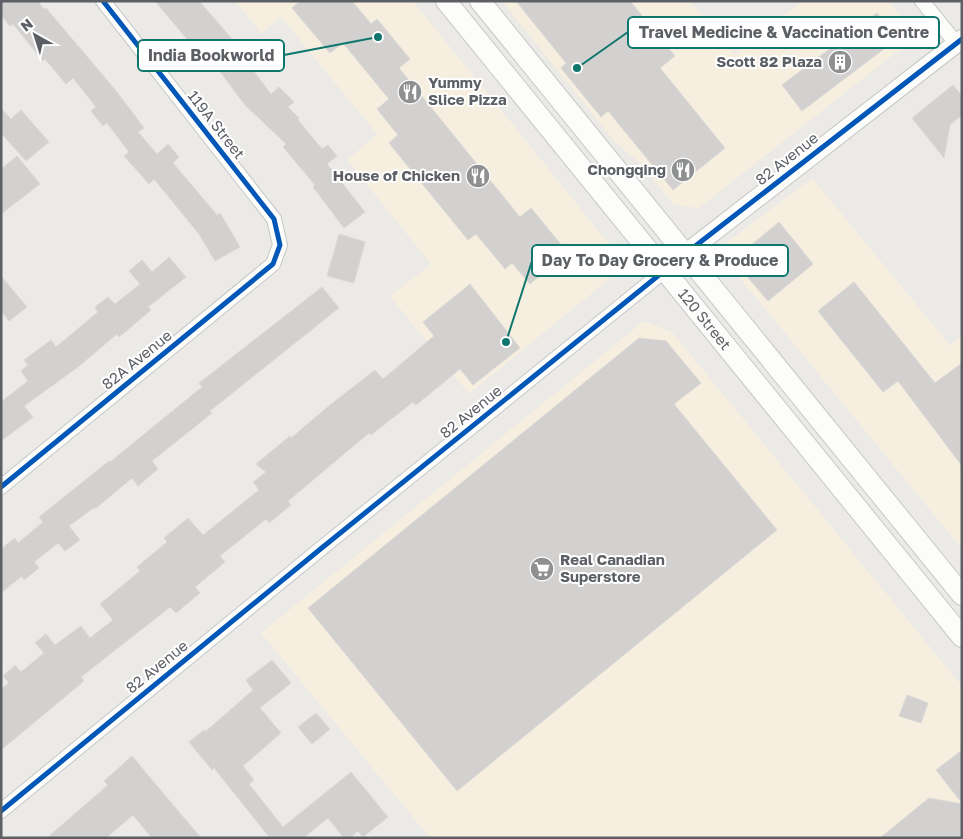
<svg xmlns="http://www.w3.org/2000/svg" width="963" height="839" font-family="'Golos Text',sans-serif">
  <rect width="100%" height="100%" fill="#eceae7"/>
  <!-- commercial -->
  <g fill="#f6eedf">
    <polygon points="235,1 413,1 626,265 469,394 390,296 431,264 347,160 377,134 281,17 261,33"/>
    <polygon points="502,1 690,1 734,54 803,1 888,1 917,36 699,208 674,205 638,161 615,142"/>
    <polygon points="812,178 950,345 962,336 962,549 730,266 726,243"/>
    <polygon points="644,321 672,332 962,686 962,838 430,838 261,633"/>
  </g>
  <!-- building -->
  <g fill="#d3d1d0" stroke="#dbd9d6">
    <polygon points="1,1 38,1 44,9 46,8 117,92 144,128 138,132 157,154 168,144 179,157 173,163 217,215 220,213 240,247 215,261 199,234 154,179 149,184 124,156 129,152 107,123 103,126 91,111 96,107 73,78 66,84 45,59 43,61 13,24 10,26 1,15"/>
    <polygon points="155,1 199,1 239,47 237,49 271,94 279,87 294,102 288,107 299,118 298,120 322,149 328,145 337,156 327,164 365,212 344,228 313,187 315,185 283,147 286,144 245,105 207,54 202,57"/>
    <polygon points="300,1 352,1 371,24 377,19 410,59 399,68 520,217 531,208 568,253 530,284 512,263 505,269 476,234 468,240 389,143 398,135 377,109 389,99 343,43 330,53 292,8"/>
    <polygon points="516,1 630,1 675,56 660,68 725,148 673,190 608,111 601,117 561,68 566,63"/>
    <polygon points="877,13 897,39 802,111 782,85"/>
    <polygon points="953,85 962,96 962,115 950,125 944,158 912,118"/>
    <polygon points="1,108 11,119 21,110 49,142 26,161 1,133"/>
    <polygon points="17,156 40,184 1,214 1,169"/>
    <polygon points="779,222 813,264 768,301 733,260"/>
    <polygon points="339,234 365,242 354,283 327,276"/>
    <polygon points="169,257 186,277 148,307 151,310 119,337 117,334 78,367 24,406 33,417 1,441 1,402 28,381 21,371 28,365 24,360 51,340 56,347 98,312 95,307 108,297 115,304 140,284 129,271 142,260 152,272"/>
    <polygon points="1,276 27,307 9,321 1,311"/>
    <polygon points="854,282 935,383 962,363 962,466 898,381 883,392 818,311"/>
    <polygon points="470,284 520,348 473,385 460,369 416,405 413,402 371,435 369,433 288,501 291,505 269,523 266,519 220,556 225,562 195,587 200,593 176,613 170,607 81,677 84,681 1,750 1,689 9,683 3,676 15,665 21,672 44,653 35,643 46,634 55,645 81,626 90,638 113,620 100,604 140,571 137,567 167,542 164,538 188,518 203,535 259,490 253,482 266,472 256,464 290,436 291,438 330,405 375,370 383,379 434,336 423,322"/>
    <polygon points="322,287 339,308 210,411 212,413 152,461 158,469 138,486 132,478 95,509 95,507 69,526 80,540 65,551 58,543 34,562 39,568 24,580 22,576 1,593 1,549 15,538 18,543 43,522 39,517 109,461 110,462 202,387 199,383"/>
    <polygon points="639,338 666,341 701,383 674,404 777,530 457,791 308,608"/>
    <polygon points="272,660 291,683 260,708 281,733 243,766 254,780 249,784 283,827 351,772 388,817 363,837 358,831 350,838 344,838 328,818 303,838 270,838 214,768 212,770 189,742 204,730 205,732 253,690 246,680"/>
    <polygon points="907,695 928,703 921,723 899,716"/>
    <polygon points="316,713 330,729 312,744 298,727"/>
    <polygon points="962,750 962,803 936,770"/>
    <polygon points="132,756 201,838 152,838 133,815 106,838 47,838 108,785 104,781"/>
    <polygon points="929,798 962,804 962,838 880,838"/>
  </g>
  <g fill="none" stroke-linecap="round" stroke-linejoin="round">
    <!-- minor casing -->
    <g stroke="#c7c7c8" stroke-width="16">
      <g id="minor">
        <polyline points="922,1 956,43"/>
        <polyline points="1,487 273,264 280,245 274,219 103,1"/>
        <polyline points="1,811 318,551 685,254"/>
      </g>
    </g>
    <!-- tertiary casing -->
    <g stroke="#c7c7c8" stroke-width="20">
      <polyline id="tertiary" points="685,254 962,39"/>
    </g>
    <!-- secondary casing -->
    <g stroke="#c8c8c9" stroke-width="22">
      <g id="secondary">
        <path id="s1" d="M446,1l516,636"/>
        <polyline points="480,1 962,595"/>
      </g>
    </g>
    <!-- minor -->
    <use href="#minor" stroke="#fcfcfb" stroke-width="14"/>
    <!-- tertiary -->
    <use href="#tertiary" stroke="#fcfcfb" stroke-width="18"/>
    <!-- secondary -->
    <use href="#secondary" stroke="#fcfcfb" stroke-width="20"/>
    <!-- cycleway casing -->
    <g stroke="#fff" stroke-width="8">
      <g id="cycleway">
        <polyline points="1,487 273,264 280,245 274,219 103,1"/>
        <polyline points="1,811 318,551 685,254 962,39"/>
      </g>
    </g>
    <!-- cycleway -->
    <use href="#cycleway" stroke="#0057b8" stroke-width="5"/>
  </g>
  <!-- icons -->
  <defs>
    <g id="building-disc" transform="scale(1.25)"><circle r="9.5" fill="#8e9092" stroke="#fff"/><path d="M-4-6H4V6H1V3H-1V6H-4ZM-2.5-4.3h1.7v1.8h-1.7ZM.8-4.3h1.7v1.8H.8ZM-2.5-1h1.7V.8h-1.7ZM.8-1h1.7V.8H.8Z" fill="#fff"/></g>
    <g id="restaurant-disc" transform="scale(1.25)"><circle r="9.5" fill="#8e9092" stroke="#fff"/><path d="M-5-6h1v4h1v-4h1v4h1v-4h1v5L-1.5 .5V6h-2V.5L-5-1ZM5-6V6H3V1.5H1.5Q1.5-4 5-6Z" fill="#fff"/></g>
    <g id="supermarket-disc" transform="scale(1.25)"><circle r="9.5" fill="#8e9092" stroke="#fff"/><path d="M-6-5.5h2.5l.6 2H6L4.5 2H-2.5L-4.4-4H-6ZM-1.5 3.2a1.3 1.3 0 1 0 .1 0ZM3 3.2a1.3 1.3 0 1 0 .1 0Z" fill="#fff"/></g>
  </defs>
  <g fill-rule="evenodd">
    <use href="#building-disc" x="840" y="62"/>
    <use href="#restaurant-disc" x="410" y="92"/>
    <use href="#restaurant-disc" x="683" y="170"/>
    <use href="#restaurant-disc" x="478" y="176"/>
    <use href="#supermarket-disc" x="542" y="569"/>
  </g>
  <g text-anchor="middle" stroke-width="4" stroke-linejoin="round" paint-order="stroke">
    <!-- poi labels -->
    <g font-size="15" font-weight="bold" fill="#5c6065" stroke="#fff" text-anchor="end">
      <text x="822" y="67">Scott 82 Plaza</text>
      <text x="428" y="88" text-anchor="start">Yummy<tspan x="428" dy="17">Slice Pizza</tspan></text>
      <text x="666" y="175">Chongqing</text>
      <text x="460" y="181">House of Chicken</text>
      <text x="560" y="565" text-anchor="start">Real Canadian<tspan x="560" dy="17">Superstore</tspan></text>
    </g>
    <!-- street labels -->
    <g font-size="15" fill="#5c6065" stroke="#fff">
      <text transform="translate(216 125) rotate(52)" y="5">119A Street</text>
      <text transform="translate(787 159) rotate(-38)" y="5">82 Avenue</text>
      <text dy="5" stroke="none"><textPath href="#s1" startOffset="410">120 Street</textPath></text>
      <text transform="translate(137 360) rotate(-39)" y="5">82A Avenue</text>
      <text transform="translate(471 412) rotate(-39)" y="5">82 Avenue</text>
      <text transform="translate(157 667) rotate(-39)" y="5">82 Avenue</text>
    </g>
  </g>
  <!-- callouts -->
  <path fill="none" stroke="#0f766e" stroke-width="2" d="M577 68L628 32M378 37L284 55M506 342L532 261"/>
  <g fill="#0f766e" stroke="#fff" stroke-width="2">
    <circle cx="577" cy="68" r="5"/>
    <circle cx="378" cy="37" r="5"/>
    <circle cx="506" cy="342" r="5"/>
  </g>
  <g fill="#fff" stroke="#0f766e" stroke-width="2">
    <rect x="628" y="17" width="311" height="31" rx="5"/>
    <rect x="138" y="40" width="146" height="31" rx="5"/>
    <rect x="532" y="245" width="256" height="31" rx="5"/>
  </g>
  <g font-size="16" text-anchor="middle" font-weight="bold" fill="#5c6065">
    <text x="784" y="38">Travel Medicine &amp; Vaccination Centre</text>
    <text x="211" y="61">India Bookworld</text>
    <text x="660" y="266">Day To Day Grocery &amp; Produce</text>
  </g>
  <!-- border -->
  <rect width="963" height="839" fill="none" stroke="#5c6065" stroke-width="5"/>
  <!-- north arrow -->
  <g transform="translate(35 35) rotate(321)" stroke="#ffffff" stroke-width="4" paint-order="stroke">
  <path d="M0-4L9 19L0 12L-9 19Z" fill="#5c6065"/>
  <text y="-8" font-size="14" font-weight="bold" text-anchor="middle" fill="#5c6065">N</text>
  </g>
</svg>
